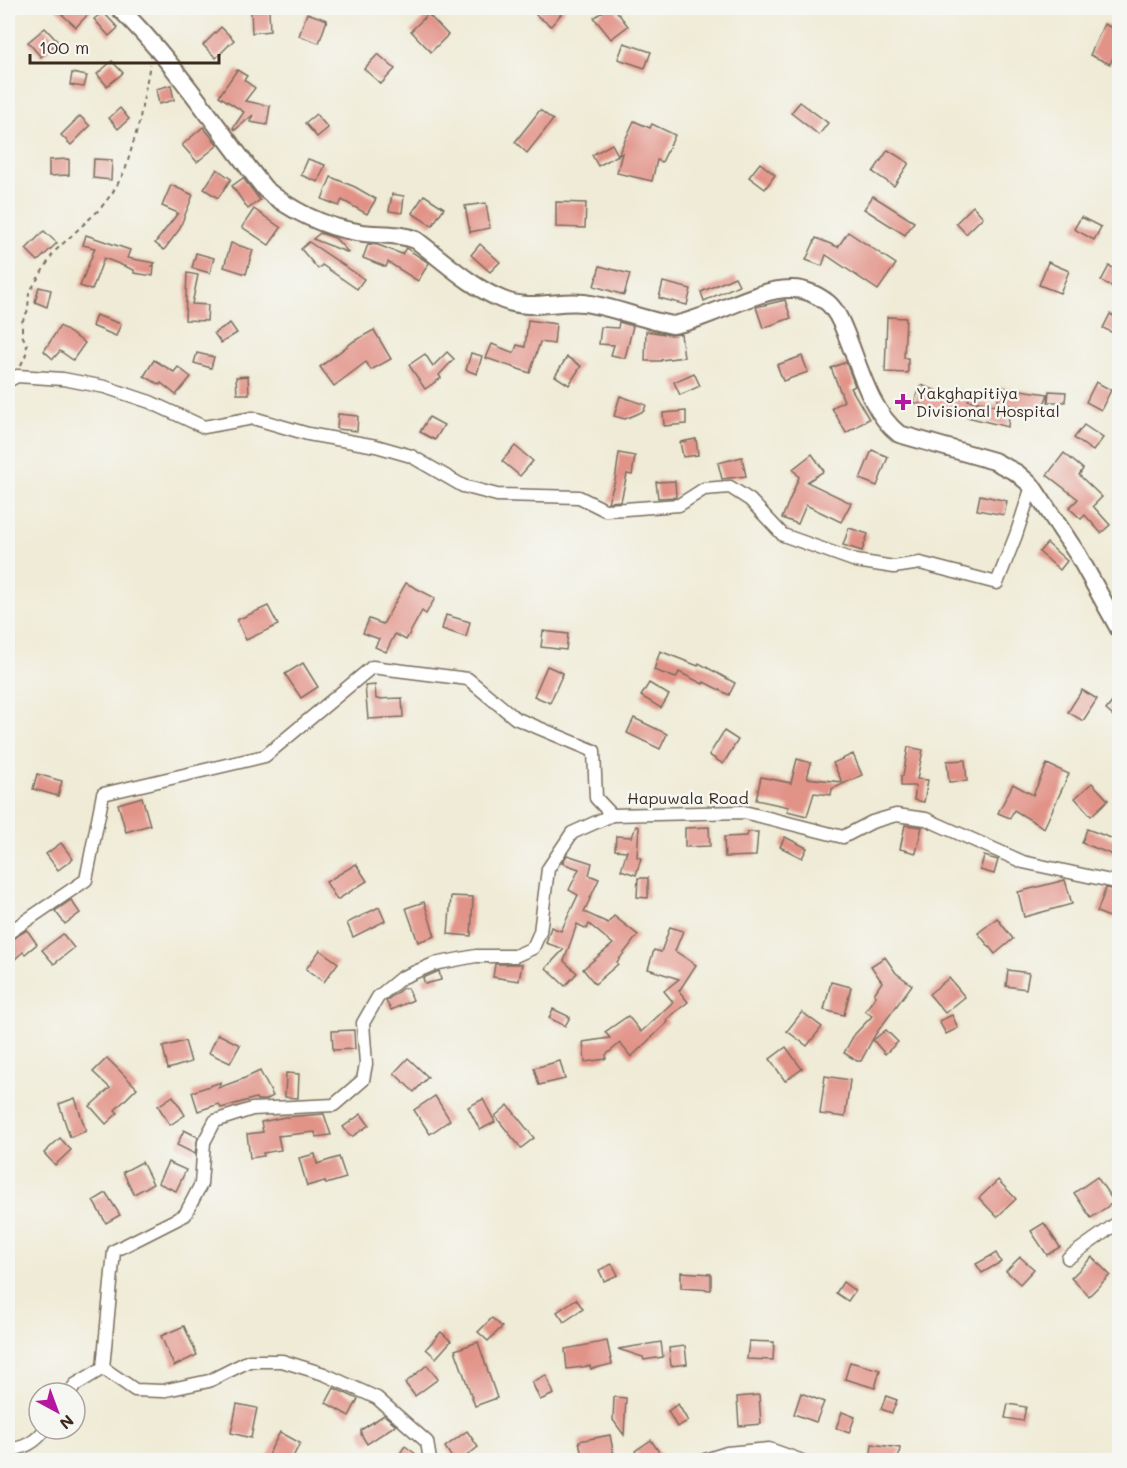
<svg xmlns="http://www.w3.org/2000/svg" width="1127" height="1468" font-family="Mali,sans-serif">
  <rect width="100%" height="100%" fill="#f6f6f2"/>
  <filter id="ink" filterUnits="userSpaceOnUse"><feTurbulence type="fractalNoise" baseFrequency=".0167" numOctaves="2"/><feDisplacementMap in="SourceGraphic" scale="12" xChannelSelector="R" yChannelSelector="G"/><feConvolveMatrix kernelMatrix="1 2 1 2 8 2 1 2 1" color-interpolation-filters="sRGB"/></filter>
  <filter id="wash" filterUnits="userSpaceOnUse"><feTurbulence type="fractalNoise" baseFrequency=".008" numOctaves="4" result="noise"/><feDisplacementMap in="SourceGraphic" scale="24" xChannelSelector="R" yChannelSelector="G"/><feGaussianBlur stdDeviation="1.35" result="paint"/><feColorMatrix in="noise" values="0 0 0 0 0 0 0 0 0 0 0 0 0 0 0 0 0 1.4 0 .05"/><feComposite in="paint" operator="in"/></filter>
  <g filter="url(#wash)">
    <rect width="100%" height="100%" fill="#efebd6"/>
    <g id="blocks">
      <!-- building -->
      <g fill="#e29388">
        <polygon points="55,8 94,8 76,27"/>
        <polygon points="542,8 566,8 551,26 536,15"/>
        <polygon points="608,8 614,8 628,26 611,39 594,18"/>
        <polygon points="269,10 270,31 252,33 251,11"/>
        <polygon points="103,12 118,28 109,36 94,19"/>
        <polygon points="307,13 327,20 319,43 299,36"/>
        <polygon points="428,14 448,35 431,52 411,31"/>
        <polygon points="1104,24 1119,31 1119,44 1110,64 1090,55"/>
        <polygon points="221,27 234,40 216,58 203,45"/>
        <polygon points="45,28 58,42 41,57 28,42"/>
        <polygon points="624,43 651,52 645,68 618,59"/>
        <polygon points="378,54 395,69 381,84 364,69"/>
        <polygon points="112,61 123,73 107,86 97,74"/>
        <polygon points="237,70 247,76 244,80 255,88 245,101 270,106 267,125 250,122 253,115 235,130 233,128 244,112 219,96"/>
        <polygon points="72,73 87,76 84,87 70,85"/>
        <polygon points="171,85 174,100 159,104 156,89"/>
        <polygon points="800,102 828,123 819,135 791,113"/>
        <polygon points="120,108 129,119 118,129 109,118"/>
        <polygon points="540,110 553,120 527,153 515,142"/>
        <polygon points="316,114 328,128 317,137 305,123"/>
        <polygon points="80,116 90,126 71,145 61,135"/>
        <polygon points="634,121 650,128 652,124 675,135 662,162 657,160 652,181 617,173 622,153 598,166 592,155 612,144 618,155"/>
        <polygon points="203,127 218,145 197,162 182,145"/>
        <polygon points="888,150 909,163 894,186 873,172"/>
        <polygon points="69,159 69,175 49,176 49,160"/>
        <polygon points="94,159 112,160 111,180 93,178"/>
        <polygon points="308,159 325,165 318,182 301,175"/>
        <polygon points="760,163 775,175 765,189 749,177"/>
        <polygon points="217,169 231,179 218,198 204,189"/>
        <polygon points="331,177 355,187 376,199 367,214 342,200 339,206 322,199"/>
        <polygon points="243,178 260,200 248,209 232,186"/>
        <polygon points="171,185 193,195 179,230 164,250 155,243 178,213 162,206"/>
        <polygon points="392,194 404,196 402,213 389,211"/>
        <polygon points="424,195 444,208 432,226 412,213"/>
        <polygon points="873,196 914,222 905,235 864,209"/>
        <polygon points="556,202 586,203 585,228 556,227"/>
        <polygon points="486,203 490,228 470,232 465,206"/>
        <polygon points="973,206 983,217 966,234 956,223"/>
        <polygon points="254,209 281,228 269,245 242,227"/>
        <polygon points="1081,217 1101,227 1094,240 1074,229"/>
        <polygon points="44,231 57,243 38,261 26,249"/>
        <polygon points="848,232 896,264 878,290 826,255 822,266 806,260 816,238 838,247"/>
        <polygon points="320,233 335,238 349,253 313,239"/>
        <polygon points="86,235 130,250 127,258 155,263 152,266 154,266 153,276 134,273 134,270 104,258 92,290 80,286 95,248 83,245"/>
        <polygon points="309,242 364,279 357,289 322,265 318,269 301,249"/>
        <polygon points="231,243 253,250 246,274 224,267"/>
        <polygon points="368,244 378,245 402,254 406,248 429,263 418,281 388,262 386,267 363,258"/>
        <polygon points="480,244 500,262 490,272 471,255"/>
        <polygon points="196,253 214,258 210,273 192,268"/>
        <polygon points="1048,262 1069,271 1060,293 1039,285"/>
        <polygon points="600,266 630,274 624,295 594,286"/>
        <polygon points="1109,266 1119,271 1119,290 1101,281"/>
        <polygon points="187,273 198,275 192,304 208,305 207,321 185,320"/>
        <polygon points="735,277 739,285 704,301 701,292"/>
        <polygon points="663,282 691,289 687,305 659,298"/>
        <polygon points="39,287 51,290 47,307 35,302"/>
        <polygon points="785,300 791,318 763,328 756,307"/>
        <polygon points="1110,314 1119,319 1119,336 1103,328"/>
        <polygon points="96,315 121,324 116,336 92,326"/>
        <polygon points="887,317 906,318 904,358 908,358 908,373 885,372"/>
        <polygon points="528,320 556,324 554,344 540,342 530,373 486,358 492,344 514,353 517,345 525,347"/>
        <polygon points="619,322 633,326 625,358 611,355 614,345 599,344 601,327 618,328"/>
        <polygon points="230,323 237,333 221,343 214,333"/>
        <polygon points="60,326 85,343 73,360 60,351 53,359 44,351"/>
        <polygon points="374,330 391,359 371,370 366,362 334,386 320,367 354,341"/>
        <polygon points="646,331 671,335 681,334 684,357 661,360 661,361 645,361"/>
        <polygon points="447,352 454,359 439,375 441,378 425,389 409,365 425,354 433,366"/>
        <polygon points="197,353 214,357 211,368 194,363"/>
        <polygon points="471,353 482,356 477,374 466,370"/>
        <polygon points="802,356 808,372 783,381 777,365"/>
        <polygon points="567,357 581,366 569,385 555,376"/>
        <polygon points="154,360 174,372 178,367 191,377 176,395 161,383 160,385 144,376"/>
        <polygon points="846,362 855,386 851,388 869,419 846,433 832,408 844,401 831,368"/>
        <polygon points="694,373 700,386 680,395 674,382"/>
        <polygon points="248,376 249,394 237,394 236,377"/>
        <polygon points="1096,382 1111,390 1101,410 1086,402"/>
        <polygon points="921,385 956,398 959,390 970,394 968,400 997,406 1000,387 1048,394 1040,414 1028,406 1026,408 1010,405 1008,427 947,412 946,414 914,402"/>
        <polygon points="1049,391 1066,392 1065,402 1048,402"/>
        <polygon points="620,396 646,405 644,411 625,419 614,416"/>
        <polygon points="686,411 686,424 664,426 663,413"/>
        <polygon points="338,414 358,416 357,431 337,429"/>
        <polygon points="429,417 444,425 435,440 420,432"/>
        <polygon points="1084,425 1103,438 1093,451 1074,438"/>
        <polygon points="696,439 698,455 683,457 680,442"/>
        <polygon points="515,446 533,461 520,476 502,461"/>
        <polygon points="872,450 888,457 877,486 860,479"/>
        <polygon points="619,453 635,456 632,475 627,474 621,501 608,502 615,481"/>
        <polygon points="1064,453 1083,469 1079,475 1102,497 1093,506 1110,525 1101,533 1085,515 1081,519 1069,508 1078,499 1047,475"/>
        <polygon points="812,454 824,471 807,482 851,503 841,522 806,505 798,524 782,518 799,477 793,469"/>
        <polygon points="742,457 746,476 722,479 718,463"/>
        <polygon points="675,481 676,497 658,498 656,482"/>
        <polygon points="980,495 1007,501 1004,515 977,510"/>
        <polygon points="849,528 868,534 862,551 843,545"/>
        <polygon points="1047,543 1067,561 1060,570 1039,552"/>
        <polygon points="406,583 435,598 426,614 422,611 406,640 395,634 386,652 375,647 379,639 363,633 369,619 383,624"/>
        <polygon points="268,606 278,625 246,640 237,620"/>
        <polygon points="446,615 470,622 466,637 442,629"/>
        <polygon points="543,631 568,634 566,650 541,647"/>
        <polygon points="660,651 698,666 699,663 735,683 729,695 704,682 703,684 679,672 676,678 654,670"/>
        <polygon points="303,663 318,687 301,698 285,674"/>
        <polygon points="547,666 563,673 550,703 534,696"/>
        <polygon points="649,683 669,695 661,708 641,696"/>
        <polygon points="375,685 376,699 402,698 403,717 368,719 365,686"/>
        <polygon points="1082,690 1097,699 1083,721 1068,712"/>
        <polygon points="1119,693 1119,721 1106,710"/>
        <polygon points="634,718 667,734 660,749 627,733"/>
        <polygon points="724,731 738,740 723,764 709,755"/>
        <polygon points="908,747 923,750 917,779 928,780 924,802 914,800 916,786 901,786 901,776 903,776"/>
        <polygon points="853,754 862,775 832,789 831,795 814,793 807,816 787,811 789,807 756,800 761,777 791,783 797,759 811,763 807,778 842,782 833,763"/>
        <polygon points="965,760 967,781 949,782 947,761"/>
        <polygon points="1047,764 1069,774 1044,828 1014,810 1010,818 998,813 1013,784 1033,795"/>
        <polygon points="37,774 62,781 58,796 33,789"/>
        <polygon points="1092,783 1108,800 1091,816 1075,798"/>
        <polygon points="142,797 150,825 126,832 118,804"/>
        <polygon points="905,825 922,827 916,853 900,849"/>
        <polygon points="636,826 639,827 637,857 641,858 636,875 621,870 627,851 615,850 616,836 632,837"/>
        <polygon points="709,827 710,846 685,847 685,828"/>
        <polygon points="1087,829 1119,841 1116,856 1082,843"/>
        <polygon points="748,832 758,832 756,856 725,857 724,837 747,836"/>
        <polygon points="785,837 807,848 802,858 780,847"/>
        <polygon points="61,843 73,859 58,870 46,854"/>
        <polygon points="567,855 592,863 589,875 599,879 584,912 608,923 614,916 638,935 617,962 618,964 595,984 583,969 613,944 589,924 587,929 577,924 564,961 577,973 565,986 546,968 564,949 546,943 551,927 561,931 578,895 569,890 579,869 562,863"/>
        <polygon points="984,856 998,860 994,874 980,870"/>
        <polygon points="356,864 367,881 337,900 326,882"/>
        <polygon points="638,878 648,878 648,898 637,897"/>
        <polygon points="1065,880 1072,904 1024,917 1018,892"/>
        <polygon points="1106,888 1119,891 1119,904 1114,919 1097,912"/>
        <polygon points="451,896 473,897 471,936 448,934"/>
        <polygon points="71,900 80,913 65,924 55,911"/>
        <polygon points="424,902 435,936 418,942 406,908"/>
        <polygon points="379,907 385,921 353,937 347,923"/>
        <polygon points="997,918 1013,939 995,954 978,933"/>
        <polygon points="670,927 683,931 675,951 696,965 679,991 688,1002 666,1020 668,1022 631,1057 620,1043 606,1055 606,1059 585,1062 583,1042 610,1038 605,1032 628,1016 641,1032 673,1002 664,991 679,979 648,969 654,950 661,952"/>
        <polygon points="27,930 37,944 25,954 23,952 8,965 8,941"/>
        <polygon points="63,934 74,948 54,964 42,950"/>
        <polygon points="320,950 338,963 324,982 306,969"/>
        <polygon points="885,957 896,973 912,985 875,1035 861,1061 857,1061 844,1053 854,1035 872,1016 865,1011 876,996 874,994 882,982 871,966"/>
        <polygon points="495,964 522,964 519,981 493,977"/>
        <polygon points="1008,970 1029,973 1026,989 1006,986"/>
        <polygon points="439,971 441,980 425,984 423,978"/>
        <polygon points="949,978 965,997 945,1013 929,994"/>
        <polygon points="831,982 851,987 844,1015 824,1010"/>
        <polygon points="403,988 408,988 413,1000 391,1010 386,1001"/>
        <polygon points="553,1009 570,1017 565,1026 549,1018"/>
        <polygon points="802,1012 822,1027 807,1046 787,1031"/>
        <polygon points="952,1015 958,1028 946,1034 939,1021"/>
        <polygon points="354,1030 355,1049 333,1050 332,1031"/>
        <polygon points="886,1030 898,1042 885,1054 873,1040"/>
        <polygon points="218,1034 240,1045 230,1063 209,1053"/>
        <polygon points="185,1041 191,1062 168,1069 163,1047"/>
        <polygon points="786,1047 802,1069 785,1081 770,1059"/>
        <polygon points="107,1058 137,1088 115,1110 118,1113 106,1124 90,1106 110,1088 93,1072"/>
        <polygon points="408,1058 428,1077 414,1092 394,1073"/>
        <polygon points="560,1061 565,1079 539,1085 534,1068"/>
        <polygon points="260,1071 273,1096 266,1100 257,1100 256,1098 221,1108 219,1104 198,1111 192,1092 221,1082 218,1088 245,1078"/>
        <polygon points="286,1073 299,1074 298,1098 285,1097"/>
        <polygon points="825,1076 850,1080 845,1117 820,1114"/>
        <polygon points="173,1096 185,1115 170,1125 158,1106"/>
        <polygon points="435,1096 450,1120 430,1134 414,1110"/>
        <polygon points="75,1098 86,1131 70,1137 59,1104"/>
        <polygon points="483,1099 495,1122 480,1130 468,1107"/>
        <polygon points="508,1105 534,1138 521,1148 495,1116"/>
        <polygon points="324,1114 331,1135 316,1137 315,1132 278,1136 281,1150 263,1153 264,1156 250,1158 247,1134 263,1132 261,1122 285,1117"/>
        <polygon points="361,1114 369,1125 353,1136 350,1136 343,1127"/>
        <polygon points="184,1130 198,1137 195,1154 177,1145"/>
        <polygon points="60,1138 71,1150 55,1165 44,1153"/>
        <polygon points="315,1154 317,1164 339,1157 346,1178 326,1184 325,1181 307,1186 299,1158"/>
        <polygon points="142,1162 153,1184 134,1194 123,1172"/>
        <polygon points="168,1162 186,1170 176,1191 158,1183"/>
        <polygon points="1097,1177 1114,1202 1091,1218 1074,1193"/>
        <polygon points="998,1180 1016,1199 997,1217 979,1198"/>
        <polygon points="106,1193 120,1215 106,1223 93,1201"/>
        <polygon points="1044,1223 1060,1247 1047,1255 1031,1231"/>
        <polygon points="996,1253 1001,1262 982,1273 976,1264"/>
        <polygon points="1020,1257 1034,1269 1020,1284 1006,1271"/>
        <polygon points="1092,1257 1110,1275 1089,1296 1071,1278"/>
        <polygon points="612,1264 618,1275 604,1281 599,1270"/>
        <polygon points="681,1272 711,1274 711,1290 681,1288"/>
        <polygon points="843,1282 855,1291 848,1301 836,1293"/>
        <polygon points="576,1299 583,1309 564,1322 557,1312"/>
        <polygon points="492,1318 502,1327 488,1341 478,1332"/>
        <polygon points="184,1326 197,1355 174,1366 161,1336"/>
        <polygon points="441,1332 451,1341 436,1358 426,1349"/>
        <polygon points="607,1341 612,1364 591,1369 590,1366 567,1369 565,1349"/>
        <polygon points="749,1341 774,1342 773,1360 747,1359"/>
        <polygon points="478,1342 497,1398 475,1406 455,1350"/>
        <polygon points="661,1342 663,1357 644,1360 643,1357 618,1349"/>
        <polygon points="685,1346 687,1364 671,1366 669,1348"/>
        <polygon points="850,1362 880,1370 875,1388 845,1379"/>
        <polygon points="427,1365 438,1379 415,1396 405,1383"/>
        <polygon points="546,1375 554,1394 540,1400 532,1382"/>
        <polygon points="334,1388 358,1399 349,1416 326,1403"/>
        <polygon points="801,1393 824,1402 816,1422 794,1414"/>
        <polygon points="759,1395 761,1424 739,1426 737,1397"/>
        <polygon points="886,1396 897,1400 892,1413 881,1409"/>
        <polygon points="614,1397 626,1398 624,1435 613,1420"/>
        <polygon points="237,1404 257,1408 251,1438 231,1433"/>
        <polygon points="678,1404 688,1421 677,1427 668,1411"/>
        <polygon points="1008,1404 1026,1407 1023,1421 1005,1418"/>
        <polygon points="842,1412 855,1417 849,1433 836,1428"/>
        <polygon points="384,1415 396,1425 367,1444 361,1434 361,1430"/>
        <polygon points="467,1431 478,1447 460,1461 454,1461 445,1447"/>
        <polygon points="280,1432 300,1443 291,1461 265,1461"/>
        <polygon points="610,1435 615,1461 583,1461 579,1441"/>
        <polygon points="651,1440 665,1461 642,1461 635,1451"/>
        <polygon points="872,1444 900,1448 898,1461 870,1461"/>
        <polygon points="405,1446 421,1458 422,1461 404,1461 398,1456"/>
      </g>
    </g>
  </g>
  <g filter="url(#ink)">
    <use href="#blocks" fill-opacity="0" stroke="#7a6e5e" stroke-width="1.5"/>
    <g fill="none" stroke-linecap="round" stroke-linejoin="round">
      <!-- minor casing -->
      <g stroke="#7a6e5e" stroke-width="15">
        <g id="minor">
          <polyline points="8,381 17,376 63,379 105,387 150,402 204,427 253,418 308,434 376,446 411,456 463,486 497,495 579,497 605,510 625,509 679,505 704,489 730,487 750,500 783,535 856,561 894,567 920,563 997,583 1016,535 1032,486"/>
          <polyline points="8,933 86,880 103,794 265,756 372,667 468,679 515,718 594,751 596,798 612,815"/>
          <polyline points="1068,1258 1120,1221"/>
          <polyline points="103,1368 114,1251 185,1215 201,1184 204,1142 215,1121 252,1109 334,1105 363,1080 366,1064 363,1023 378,997 401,978 434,964 476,956 515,956 533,948 540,932 548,869 572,833 612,815 744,812 843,837 872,822 896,815 926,819 1023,862 1120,883"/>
          <polyline points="70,1393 75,1385 103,1368 135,1390 162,1391 209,1381 249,1361 282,1361 324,1374 377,1398 427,1442 430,1460"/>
          <path d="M8,1449c15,0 28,-7 37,-20"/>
          <polyline points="705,1460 727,1453 769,1449 800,1460"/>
        </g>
      </g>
      <!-- major casing -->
      <g stroke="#7a6e5e" stroke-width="20">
        <path id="major" d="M119,8c56,54 97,120 146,181 25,21 59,38 92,43 20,4 39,0 59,8 28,21 55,47 87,60 27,11 53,0 81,3 30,4 59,17 89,22 37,-6 82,-36 117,-36 13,-1 28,6 38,14 9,8 14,21 18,31 14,34 24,77 53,100l95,27 23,12 15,13 46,69 42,76"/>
      </g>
      <!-- path -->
      <polyline stroke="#7a6e5e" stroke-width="2" stroke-dasharray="4.5 4.5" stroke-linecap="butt" points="21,365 26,354 27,345 22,335 22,322 28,310 29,293 54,252 100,209 113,192 125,171 139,123 150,64"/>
      <!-- minor -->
      <use href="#minor" stroke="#fff" stroke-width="12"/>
      <!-- major -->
      <use href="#major" stroke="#fff" stroke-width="16"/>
    </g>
  </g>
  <!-- markers -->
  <path fill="#b5179e" stroke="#f6f6f2" stroke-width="2" d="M900 393h6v6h6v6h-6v6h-6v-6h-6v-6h6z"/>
  <g text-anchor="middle" stroke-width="5" stroke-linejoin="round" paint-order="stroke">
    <!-- poi labels -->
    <g font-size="16" fill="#3b2a1e" stroke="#f6f6f2" text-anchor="start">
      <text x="916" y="399">Yakghapitiya<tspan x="916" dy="18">Divisional Hospital</tspan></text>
    </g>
    <!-- street labels -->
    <g font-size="16" fill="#3b2a1e" stroke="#f6f6f2">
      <text x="688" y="804">Hapuwala Road</text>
    </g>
  </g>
  <!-- margin -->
  <rect width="1127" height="1468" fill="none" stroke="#f6f6f2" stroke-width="30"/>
  <!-- north arrow -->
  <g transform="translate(57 1411) rotate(139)"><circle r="28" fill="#f6f6f2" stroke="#aba49d" stroke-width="1.5"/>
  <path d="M0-4.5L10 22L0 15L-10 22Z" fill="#b5179e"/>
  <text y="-9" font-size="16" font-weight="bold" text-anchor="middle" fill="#3b2a1e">N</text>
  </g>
  <!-- scale -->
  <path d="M30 54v9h189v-9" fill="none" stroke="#3b2a1e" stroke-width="3"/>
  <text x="39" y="54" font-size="18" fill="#3b2a1e" stroke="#f6f6f2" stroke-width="4.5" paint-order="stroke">100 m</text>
</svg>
